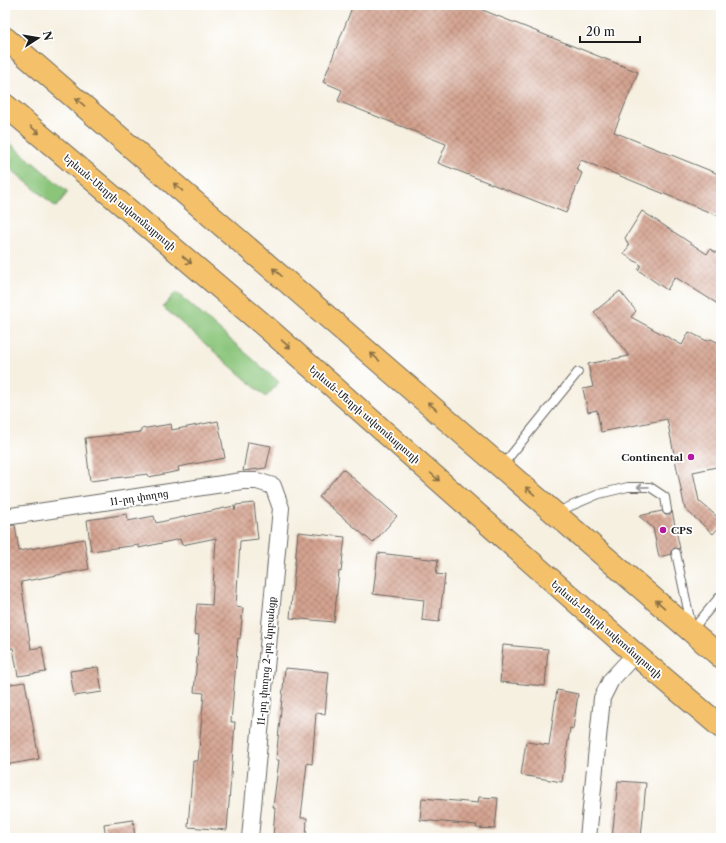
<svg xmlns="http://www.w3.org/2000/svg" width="726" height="843" font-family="'Libre Caslon Text','Noto Serif Armenian',serif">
  <defs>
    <pattern id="building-cross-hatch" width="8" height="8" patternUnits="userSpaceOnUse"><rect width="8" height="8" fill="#d4a390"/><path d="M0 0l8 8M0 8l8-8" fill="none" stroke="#ab8475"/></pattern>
  </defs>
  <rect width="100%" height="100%" fill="#fff"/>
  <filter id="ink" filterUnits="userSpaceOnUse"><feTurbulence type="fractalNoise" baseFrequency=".025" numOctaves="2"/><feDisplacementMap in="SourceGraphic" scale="8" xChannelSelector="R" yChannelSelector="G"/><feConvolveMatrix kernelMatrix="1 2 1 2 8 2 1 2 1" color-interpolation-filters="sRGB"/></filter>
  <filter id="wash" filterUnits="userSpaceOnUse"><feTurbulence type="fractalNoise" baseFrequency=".012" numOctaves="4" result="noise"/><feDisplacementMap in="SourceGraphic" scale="16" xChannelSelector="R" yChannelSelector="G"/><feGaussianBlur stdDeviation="0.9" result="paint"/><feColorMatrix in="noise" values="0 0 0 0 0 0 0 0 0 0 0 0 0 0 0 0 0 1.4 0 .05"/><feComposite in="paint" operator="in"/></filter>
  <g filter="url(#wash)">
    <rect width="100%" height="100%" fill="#f6f0e1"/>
    <!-- grass -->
    <g fill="#8ac57a" stroke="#53704b">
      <polygon points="5,139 68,192 56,207 5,164"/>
      <polygon points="176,292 279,382 266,397 163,307"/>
    </g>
    <g id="blocks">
      <!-- building -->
      <g fill="url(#building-cross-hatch)">
        <polygon points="353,5 470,5 638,72 614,132 721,175 721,217 581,160 576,169 582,173 566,213 438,163 446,144 338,101 342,90 323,82"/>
        <polygon points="642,211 707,254 710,249 721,256 721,306 675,277 667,290 638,270 641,265 624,254 629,246 625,238"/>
        <polygon points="620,291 636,311 631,317 682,345 689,332 707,341 711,339 721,344 721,466 693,472 699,501 721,520 721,525 713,534 685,509 667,419 601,432 597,410 588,412 583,389 593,387 588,364 629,356 594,312"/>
        <polygon points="218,421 225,458 178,467 179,471 149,477 148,474 90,481 85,438 141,432 141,429 171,424 172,430"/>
        <polygon points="248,442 271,446 266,468 243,471"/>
        <polygon points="343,469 397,516 373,543 319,497"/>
        <polygon points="254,503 258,539 240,541 236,607 243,608 240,639 238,638 231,722 235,722 227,830 188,827 193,761 198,761 204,693 194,692 199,635 194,634 197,604 212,605 216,538 182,545 180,539 139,548 139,545 91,551 87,520 127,514 128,521 154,516 156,523 234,506 235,511 236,505"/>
        <polygon points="662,511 665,515 667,515 671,514 672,511 680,549 674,548 671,551 671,554 659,557 653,528 639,516"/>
        <polygon points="15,525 19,551 84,539 89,569 21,582 31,649 42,647 46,672 18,676 13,648 5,649 5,526"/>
        <polygon points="298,532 345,537 341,572 339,571 334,622 290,618"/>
        <polygon points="378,553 438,560 436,574 445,575 439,622 422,620 424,600 373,594"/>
        <polygon points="503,645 548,649 545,686 500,682"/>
        <polygon points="98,667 102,692 74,696 70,671"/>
        <polygon points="285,668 329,672 325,714 316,713 312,764 307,763 301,818 307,818 306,838 273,838 275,808 273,807 279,760 276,760"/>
        <polygon points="25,682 39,759 5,765 5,685"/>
        <polygon points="557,690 578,694 573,729 570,728 562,782 521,775 526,742 549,745"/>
        <polygon points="618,781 646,783 641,838 612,838"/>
        <polygon points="479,797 498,798 495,829 476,828 477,825 420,820 422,798 478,803"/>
        <polygon points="133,820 135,838 106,838 104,824"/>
      </g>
    </g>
  </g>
  <g filter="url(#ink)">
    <use href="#blocks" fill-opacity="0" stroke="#686661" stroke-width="1"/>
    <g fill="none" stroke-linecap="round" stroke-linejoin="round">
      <!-- lane casing -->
      <g stroke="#686661" stroke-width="10">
        <g id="lane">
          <polyline points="502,466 578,372"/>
          <polyline points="557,512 599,494 628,487 650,487 665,497 667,510"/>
          <polyline points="676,553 691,624"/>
          <polyline points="692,630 721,595"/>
        </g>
      </g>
      <!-- street casing -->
      <g stroke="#686661" stroke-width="18">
        <g id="street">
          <polyline points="5,517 242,481 257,481 273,486 281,508 250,838"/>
          <polyline points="588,838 602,698 611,680 635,654"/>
        </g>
      </g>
      <!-- highway casing -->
      <g stroke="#686661" stroke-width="24">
        <g id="highway">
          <polyline points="5,38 721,657"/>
          <polyline points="5,105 266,327 635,654 721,727"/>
        </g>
      </g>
      <!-- lane -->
      <use href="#lane" stroke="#fff" stroke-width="8"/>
      <!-- street -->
      <use href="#street" stroke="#fff" stroke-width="16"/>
      <!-- highway -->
      <use href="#highway" stroke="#f4c16b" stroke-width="22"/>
    </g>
    <!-- one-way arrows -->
    <defs><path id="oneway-shaft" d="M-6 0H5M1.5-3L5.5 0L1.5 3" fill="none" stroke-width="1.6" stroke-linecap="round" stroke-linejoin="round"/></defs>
    <g stroke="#886e44">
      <use href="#oneway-shaft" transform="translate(80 102) rotate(-139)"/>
      <use href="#oneway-shaft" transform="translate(35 130) rotate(40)"/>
      <use href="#oneway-shaft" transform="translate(178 187) rotate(-139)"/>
      <use href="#oneway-shaft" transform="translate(187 260) rotate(40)"/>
      <use href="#oneway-shaft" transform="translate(277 272) rotate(-139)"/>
      <use href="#oneway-shaft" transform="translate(286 344) rotate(41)"/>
      <use href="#oneway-shaft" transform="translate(375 357) rotate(-139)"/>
      <use href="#oneway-shaft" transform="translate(432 406) rotate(-139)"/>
      <use href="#oneway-shaft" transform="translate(435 477) rotate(42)"/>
      <use href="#oneway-shaft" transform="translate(530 491) rotate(-139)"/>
      <use href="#oneway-shaft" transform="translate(660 604) rotate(-139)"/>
    </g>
    <use stroke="#999" href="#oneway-shaft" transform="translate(643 487) rotate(179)"/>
  </g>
  <!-- markers -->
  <g fill="#b5179e" stroke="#fff" stroke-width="1.5">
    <circle cx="691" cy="457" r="4"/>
    <circle cx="663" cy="530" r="4"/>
  </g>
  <g text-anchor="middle" stroke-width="3.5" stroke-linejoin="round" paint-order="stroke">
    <!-- street labels -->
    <g font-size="10" fill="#1c1c1c" stroke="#fff">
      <text transform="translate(120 202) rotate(40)" y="4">Երևան-Մեղրի ավտոմայրուղի</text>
      <text transform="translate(365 414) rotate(41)" y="4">Երևան-Մեղրի ավտոմայրուղի</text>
      <text transform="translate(139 497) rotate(-9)" y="4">11-րդ փողոց</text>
      <text transform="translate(607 629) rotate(41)" y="4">Երևան-Մեղրի ավտոմայրուղի</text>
      <text transform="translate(266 661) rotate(-85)" y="4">11-րդ փողոց 2-րդ նրբանցք</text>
    </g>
    <!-- poi labels -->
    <g font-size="10" font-weight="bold" fill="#1c1c1c" stroke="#fff" text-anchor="end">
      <text x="683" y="461">Continental</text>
      <text x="671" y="534" text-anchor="start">CPS</text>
    </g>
  </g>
  <!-- margin -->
  <rect width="726" height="843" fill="none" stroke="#fff" stroke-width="20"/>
  <!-- north arrow -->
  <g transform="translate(38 38) rotate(78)" stroke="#ffffff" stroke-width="3" paint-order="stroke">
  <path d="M0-3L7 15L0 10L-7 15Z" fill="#1c1c1c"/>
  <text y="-6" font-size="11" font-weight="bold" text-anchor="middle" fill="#1c1c1c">N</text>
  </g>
  <!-- scale -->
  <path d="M580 36v6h60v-6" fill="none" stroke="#1c1c1c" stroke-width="2"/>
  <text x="586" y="36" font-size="12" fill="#1c1c1c" stroke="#ffffff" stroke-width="3" paint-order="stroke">20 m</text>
</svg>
